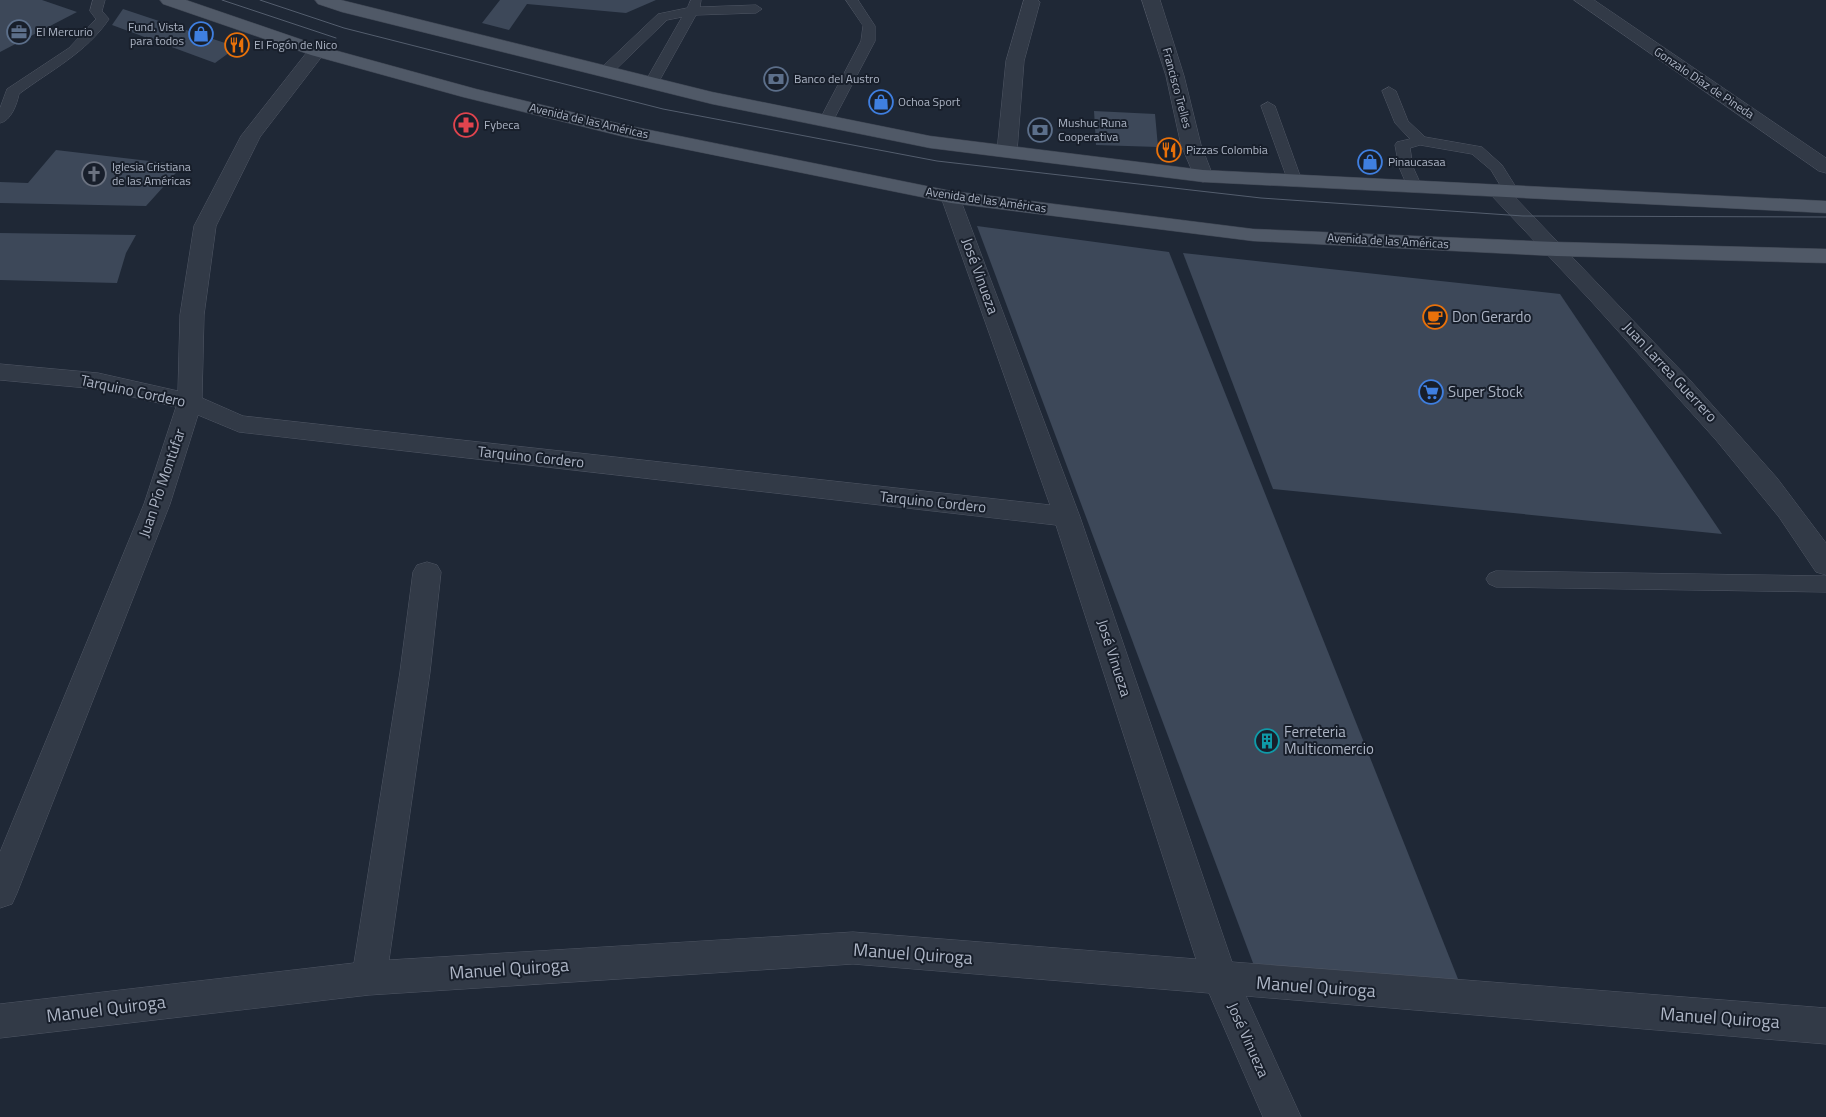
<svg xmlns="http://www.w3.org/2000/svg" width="1826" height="1117" font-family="'Titillium Web',sans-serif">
  <rect width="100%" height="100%" fill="#1f2836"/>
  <!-- building -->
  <g fill="#3d4859">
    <polygon points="0,0 42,0 77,12 0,52"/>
    <polygon points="500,0 656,0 626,13 527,4 509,30 482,23"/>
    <polygon points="123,9 237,47 215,63 112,25"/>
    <polygon points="1094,111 1155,114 1158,147 1096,145"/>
    <polygon points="56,150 183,165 146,206 0,203 0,182 28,183"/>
    <polygon points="977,226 1169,252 1460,984 1256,971"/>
    <polygon points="0,233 136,235 126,253 117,283 0,280"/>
    <polygon points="1183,253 1560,294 1722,534 1273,489"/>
  </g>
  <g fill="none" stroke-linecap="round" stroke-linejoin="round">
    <!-- lane casing -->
    <g stroke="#505765" stroke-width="1">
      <g id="lane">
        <path d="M93,0h12l-3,11 7,8c-23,34 -58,51 -90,75 -2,10 -8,27 -19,29v-15l7,-19 62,-41 27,-29 -6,-8z"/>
        <polygon points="691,0 701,0 700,7 756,5 762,9 756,13 696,15 657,85 647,85 645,82 682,17 667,20 610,75 600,75 598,72 600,69 658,14 687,8"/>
        <polygon points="846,0 858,0 875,26 875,41 833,121 826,125 819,121 861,41 863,26"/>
        <polygon points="1389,87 1396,91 1408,121 1425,137 1482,147 1502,165 1519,192 1516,195 1506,195 1491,170 1472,154 1420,145 1410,148 1413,167 1422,187 1414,192 1409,190 1399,167 1395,145 1397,142 1410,139 1395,123 1382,91"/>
        <polygon points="1268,102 1275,106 1302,181 1300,184 1295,185 1288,181 1261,106"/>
        <polygon points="1496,571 1826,576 1826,592 1496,587 1489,584 1486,579 1489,574"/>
      </g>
    </g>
    <!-- street casing -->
    <g stroke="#505765" stroke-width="1">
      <g id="street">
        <polygon points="1024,0 1038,0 1040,2 1024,61 1017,151 1014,155 1007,157 1000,155 997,151 1006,61"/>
        <polygon points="1142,0 1160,0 1184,76 1201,145 1213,176 1210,180 1203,182 1196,180 1181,145 1166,76"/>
        <polygon points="1574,0 1594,0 1826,158 1826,173 1819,171"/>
        <polygon points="317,46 323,47 326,51 260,137 216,226 204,315 202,398 243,416 1050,505 941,197 944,193 951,191 958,193 1080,517 1232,962 1826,1008 1826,1044 1246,996 1301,1117 1263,1117 1209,993 853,964 369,995 0,1038 0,1004 354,963 400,672 413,572 417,565 427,562 437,565 441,572 430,672 389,960 853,932 1196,959 1056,525 239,432 198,415 170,504 17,893 12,904 0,908 0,852 144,504 176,407 98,389 0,380 0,364 98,373 178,391 180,315 194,226 241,136 311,47"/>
        <polygon points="1499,186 1506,188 1689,379 1777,478 1826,543 1826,575 1816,572 1779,517 1716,440 1591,301 1492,196 1489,192 1492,188"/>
      </g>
    </g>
    <!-- primary casing -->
    <g stroke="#3c4350" stroke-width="1">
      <g id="primary">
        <polygon points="160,0 186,0 323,47 476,89 625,125 951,191 1253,229 1556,242 1826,249 1826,263 1556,256 1253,241 951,203 625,137 463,97 311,55 163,4"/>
        <polygon points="315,0 341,0 712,92 930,136 1203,170 1826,201 1826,213 1203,182 930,148 712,104 342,12 318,4"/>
      </g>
    </g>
    <!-- lane -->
    <use href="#lane" fill="#323a47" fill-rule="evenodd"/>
    <!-- street -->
    <use href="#street" fill="#323a47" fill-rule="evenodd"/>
    <!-- primary -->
    <use href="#primary" fill="#505967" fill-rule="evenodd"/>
    <!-- tram -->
    <g stroke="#545e6e" stroke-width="1">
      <polyline points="222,0 336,38"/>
      <polyline points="260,0 344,28 663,109 937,161 1261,198 1523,216 1826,217"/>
    </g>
  </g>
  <!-- icons -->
  <defs>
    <g id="office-ring" transform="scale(1.25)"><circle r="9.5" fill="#181f2b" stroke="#5c6f8a" stroke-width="1.5"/><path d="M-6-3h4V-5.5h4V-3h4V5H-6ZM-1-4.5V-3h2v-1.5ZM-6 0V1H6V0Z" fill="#5c6f8a"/></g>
    <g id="shop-ring" transform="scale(1.25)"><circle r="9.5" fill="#181f2b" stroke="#3f7fe0" stroke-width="1.5"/><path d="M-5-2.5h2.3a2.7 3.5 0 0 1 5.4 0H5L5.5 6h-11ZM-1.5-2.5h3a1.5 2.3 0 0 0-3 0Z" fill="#3f7fe0"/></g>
    <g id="restaurant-ring" transform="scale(1.25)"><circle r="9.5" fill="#181f2b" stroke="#e8710a" stroke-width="1.5"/><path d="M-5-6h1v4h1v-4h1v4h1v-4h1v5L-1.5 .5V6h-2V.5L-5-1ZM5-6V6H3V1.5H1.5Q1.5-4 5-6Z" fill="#e8710a"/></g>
    <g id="bank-ring" transform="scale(1.25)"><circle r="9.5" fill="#181f2b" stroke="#5c6f8a" stroke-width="1.5"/><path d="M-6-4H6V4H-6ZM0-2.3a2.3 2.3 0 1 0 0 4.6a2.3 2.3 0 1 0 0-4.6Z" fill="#5c6f8a"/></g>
    <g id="pharmacy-ring" transform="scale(1.25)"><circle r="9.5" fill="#181f2b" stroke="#e0444e" stroke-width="1.5"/><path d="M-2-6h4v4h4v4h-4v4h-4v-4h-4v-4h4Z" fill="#e0444e"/></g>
    <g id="church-ring" transform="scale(1.25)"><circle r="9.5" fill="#181f2b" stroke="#6b7280" stroke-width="1.5"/><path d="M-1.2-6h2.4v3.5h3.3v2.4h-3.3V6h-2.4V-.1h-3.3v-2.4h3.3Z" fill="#6b7280"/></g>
    <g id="cafe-ring" transform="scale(1.25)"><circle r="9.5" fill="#181f2b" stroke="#e8710a" stroke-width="1.5"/><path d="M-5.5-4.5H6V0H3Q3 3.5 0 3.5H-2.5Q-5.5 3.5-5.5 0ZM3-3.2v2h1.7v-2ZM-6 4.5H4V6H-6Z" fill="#e8710a"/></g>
    <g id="supermarket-ring" transform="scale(1.25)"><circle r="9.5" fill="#181f2b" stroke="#3f7fe0" stroke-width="1.5"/><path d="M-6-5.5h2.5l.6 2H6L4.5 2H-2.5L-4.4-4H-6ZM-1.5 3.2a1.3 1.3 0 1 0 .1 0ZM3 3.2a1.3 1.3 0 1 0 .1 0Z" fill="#3f7fe0"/></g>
    <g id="building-ring" transform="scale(1.25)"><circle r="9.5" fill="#181f2b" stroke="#0f9aa8" stroke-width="1.5"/><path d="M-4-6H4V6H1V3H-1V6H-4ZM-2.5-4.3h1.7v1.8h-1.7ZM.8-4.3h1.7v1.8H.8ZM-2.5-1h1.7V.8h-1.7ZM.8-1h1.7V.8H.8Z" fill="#0f9aa8"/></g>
  </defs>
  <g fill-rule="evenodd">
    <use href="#office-ring" x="19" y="32"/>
    <use href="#shop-ring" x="201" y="34"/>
    <use href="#restaurant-ring" x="237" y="45"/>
    <use href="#bank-ring" x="776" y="79"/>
    <use href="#shop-ring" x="881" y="102"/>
    <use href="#pharmacy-ring" x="466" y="125"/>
    <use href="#bank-ring" x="1040" y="130"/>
    <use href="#restaurant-ring" x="1169" y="150"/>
    <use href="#shop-ring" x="1370" y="162"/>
    <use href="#church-ring" x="94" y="174"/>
    <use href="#cafe-ring" x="1435" y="317"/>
    <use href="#supermarket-ring" x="1431" y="392"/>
    <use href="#building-ring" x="1267" y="741"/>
  </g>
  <g text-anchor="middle" stroke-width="4" stroke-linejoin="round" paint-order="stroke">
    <!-- far-poi labels -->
    <g font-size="12" fill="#acb4c4" stroke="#181f2b" text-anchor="start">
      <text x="184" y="31" text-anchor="end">Fund. Vista<tspan x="184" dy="14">para todos</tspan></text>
      <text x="36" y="36">El Mercurio</text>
      <text x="254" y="49">El Fogón de Nico</text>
      <text x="794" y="83">Banco del Austro</text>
      <text x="898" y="106">Ochoa Sport</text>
      <text x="1058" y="127">Mushuc Runa<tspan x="1058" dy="14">Cooperativa</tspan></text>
      <text x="484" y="129">Fybeca</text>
      <text x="1186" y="154">Pizzas Colombia</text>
      <text x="1388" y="166">Pinaucasaa</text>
      <text x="112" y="171">Iglesia Cristiana<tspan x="112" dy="14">de las Américas</tspan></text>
    </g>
    <!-- far-street labels -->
    <g font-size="12" fill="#acb4c4" stroke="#181f2b">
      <text transform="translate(1704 83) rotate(34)" y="4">Gonzalo Díaz de Pineda</text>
      <text transform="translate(1177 88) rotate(75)" y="4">Francisco Trelles</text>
      <text transform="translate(589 121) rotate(13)" y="4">Avenida de las Américas</text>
      <text transform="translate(986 200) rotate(8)" y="4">Avenida de las Américas</text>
      <text transform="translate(1388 241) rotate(3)" y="4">Avenida de las Américas</text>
    </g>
    <!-- street labels -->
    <g font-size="15" fill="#acb4c4" stroke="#181f2b">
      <text transform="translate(980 276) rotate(70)" y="5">José Vinueza</text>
      <text transform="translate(1670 372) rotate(47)" y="5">Juan Larrea Guerrero</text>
      <text transform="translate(133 391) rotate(12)" y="5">Tarquino Cordero</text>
      <text transform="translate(531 457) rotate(6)" y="5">Tarquino Cordero</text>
      <text transform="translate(162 483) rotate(-71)" y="5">Juan Pío Montúfar</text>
      <text transform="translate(933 502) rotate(6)" y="5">Tarquino Cordero</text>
      <text transform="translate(1114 658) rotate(72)" y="5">José Vinueza</text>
      <text transform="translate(1248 1040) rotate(66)" y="5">José Vinueza</text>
    </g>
    <!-- poi labels -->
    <g font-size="15" fill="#acb4c4" stroke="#181f2b" text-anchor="start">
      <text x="1452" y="322">Don Gerardo</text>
      <text x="1448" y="397">Super Stock</text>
      <text x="1284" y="737">Ferreteria<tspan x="1284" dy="17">Multicomercio</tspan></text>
    </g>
    <!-- near-street labels -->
    <g font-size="18" fill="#acb4c4" stroke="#181f2b">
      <text transform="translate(913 954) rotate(4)" y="6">Manuel Quiroga</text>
      <text transform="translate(509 969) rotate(-4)" y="6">Manuel Quiroga</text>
      <text transform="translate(1316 987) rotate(4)" y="6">Manuel Quiroga</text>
      <text transform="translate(106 1009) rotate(-7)" y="6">Manuel Quiroga</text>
      <text transform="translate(1720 1018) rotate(4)" y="6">Manuel Quiroga</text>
    </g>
  </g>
</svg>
